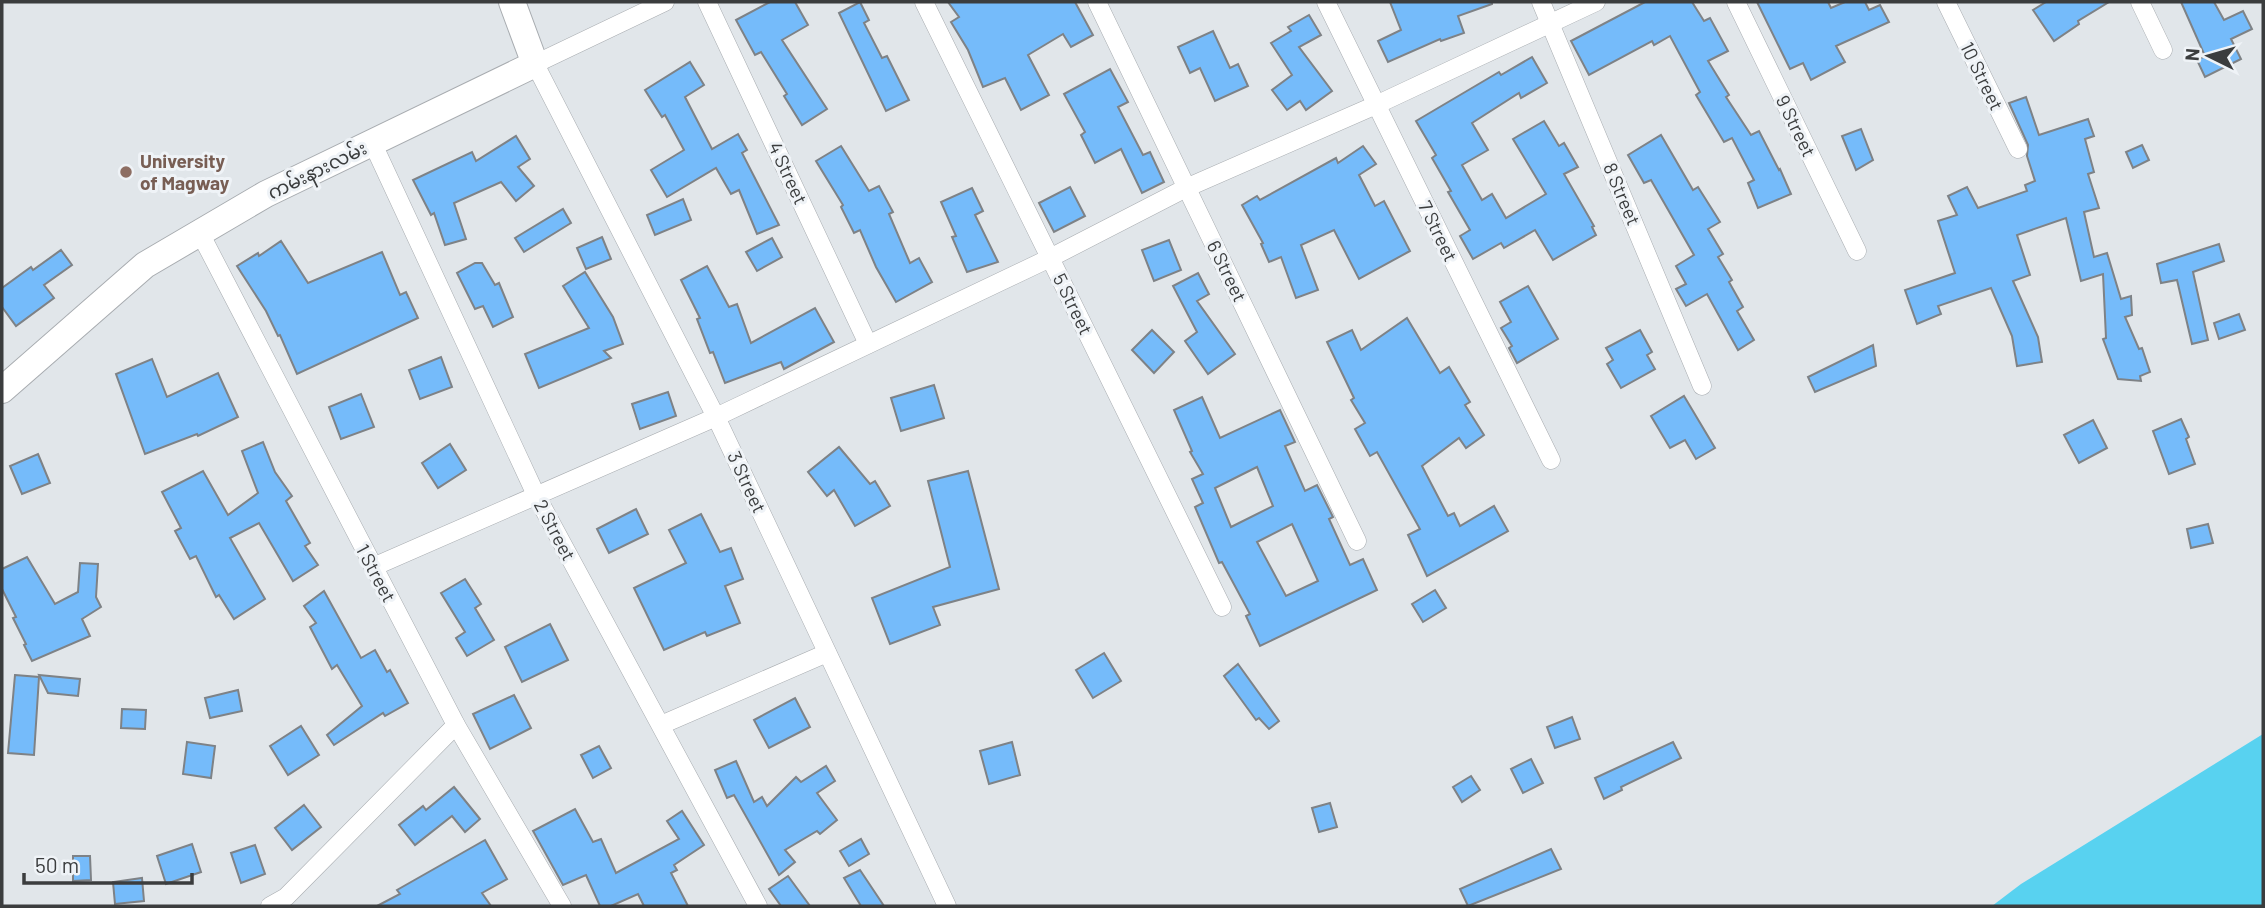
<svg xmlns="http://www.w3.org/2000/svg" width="2265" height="908" font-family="Barlow,'Noto Sans Myanmar',sans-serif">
  <rect width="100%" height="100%" fill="#e1e6ea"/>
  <!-- water -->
  <polygon fill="#58d2f0" points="2263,734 2263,906 1992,906 2021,884"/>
  <!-- building -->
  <g fill="#75bbfa" stroke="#7e8286" stroke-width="2" fill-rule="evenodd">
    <polygon points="770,2 795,2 808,25 782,40 827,109 802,125 784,96 787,94 761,52 755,55 736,20"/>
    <polygon points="860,2 869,20 864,23 882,58 887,56 909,100 886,111 839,13"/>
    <polygon points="948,2 1075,2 1093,35 1071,47 1063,34 1028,55 1049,95 1021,110 1005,78 983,87 968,50 951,22 959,17"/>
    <polygon points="1390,2 1492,2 1492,4 1458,16 1464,33 1441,41 1440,39 1388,62 1378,41 1401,30"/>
    <polygon points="1645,2 1692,2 1704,21 1710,18 1728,51 1708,61 1729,95 1726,97 1751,135 1759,131 1779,170 1780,169 1791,194 1758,208 1748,183 1754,180 1732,138 1724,142 1696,95 1700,92 1670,36 1654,45 1652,41 1589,75 1571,41"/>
    <polygon points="1757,2 1828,2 1831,8 1845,2 1865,2 1869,10 1880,5 1889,22 1836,46 1845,62 1811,80 1803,63 1790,69"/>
    <polygon points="2046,2 2109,2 2078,21 2079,24 2054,41 2033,10"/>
    <polygon points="2181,2 2214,2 2224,20 2243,11 2252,29 2231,39 2241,59 2205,77 2197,60 2205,56"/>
    <polygon points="1309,15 1321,35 1299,47 1332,91 1306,110 1300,101 1287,110 1272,90 1292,75 1271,43 1291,31 1288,27"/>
    <polygon points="1213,31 1230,68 1238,64 1248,86 1215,101 1200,68 1190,73 1178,47"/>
    <polygon points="1532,57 1547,83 1521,98 1519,93 1472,123 1488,150 1462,165 1482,200 1492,194 1506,218 1546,194 1513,139 1544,121 1559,146 1564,143 1578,167 1564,174 1594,226 1592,227 1596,235 1553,260 1535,230 1504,248 1501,243 1473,259 1460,236 1470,230 1448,192 1451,191 1432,158 1436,155 1416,121 1499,72 1501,75"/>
    <polygon points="690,62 704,85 685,97 712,149 738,134 747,150 742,153 779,225 757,234 739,190 731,194 716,168 667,197 651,170 684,150 665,115 662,117 645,90"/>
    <polygon points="1110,69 1128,102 1118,107 1143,155 1150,152 1164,182 1142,193 1121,149 1095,163 1081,135 1085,132 1064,94"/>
    <polygon points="2026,97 2039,135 2088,119 2094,136 2085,139 2094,172 2088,174 2099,208 2084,212 2094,257 2107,253 2121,299 2131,296 2132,315 2125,317 2139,349 2142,348 2150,372 2140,376 2141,381 2118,379 2103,339 2106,338 2103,274 2081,281 2066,218 2017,235 2030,275 2013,281 2038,337 2042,362 2017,366 2012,336 1991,288 1938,306 1941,314 1917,324 1905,290 1955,273 1938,221 1957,215 1948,196 1967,187 1978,208 2027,191 2025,185 2035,181 2027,156 2028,145 2009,103"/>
    <polygon points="1861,129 1873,160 1856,170 1842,136"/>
    <polygon points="1661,135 1693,190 1698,187 1720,222 1708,229 1723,254 1718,257 1732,280 1729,282 1743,307 1737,311 1754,340 1738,350 1707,294 1686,306 1676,289 1686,284 1676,266 1694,255 1651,180 1644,183 1628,155"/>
    <polygon points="516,136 530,159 518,167 534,186 516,201 501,182 454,203 466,239 445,245 434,213 431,215 413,180 472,152 476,161"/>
    <polygon points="2142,145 2149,160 2133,168 2126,152"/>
    <polygon points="841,146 869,191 879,186 893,212 889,214 910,263 919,258 932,282 896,302 876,267 860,230 854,233 841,207 843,205 816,161"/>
    <polygon points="1363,146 1376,164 1359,175 1375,206 1384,201 1410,251 1359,279 1334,230 1301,245 1318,290 1296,298 1281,257 1269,262 1261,244 1263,243 1242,205 1257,196 1260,200 1336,158 1338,163"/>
    <polygon points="1070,187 1085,216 1054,232 1039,203"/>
    <polygon points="972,188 983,211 975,215 998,262 967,272 952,237 956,236 941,202"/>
    <polygon points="683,199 691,220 655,235 647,215"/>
    <polygon points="563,209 571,223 524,252 515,238"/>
    <polygon points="602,237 611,259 586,269 577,248"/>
    <polygon points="772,238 782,257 757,271 746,252"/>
    <polygon points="1169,240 1181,270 1154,281 1142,250"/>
    <polygon points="281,241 308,283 382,252 400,295 406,292 418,318 297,374 280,335 278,336 266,311 237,266 258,253 259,256"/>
    <polygon points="2219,244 2224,261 2193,272 2208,340 2192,344 2177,280 2161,283 2157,264"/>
    <polygon points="61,250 72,265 44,285 54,298 16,326 2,307 2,288 31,267 33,270"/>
    <polygon points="475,263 482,263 495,285 499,283 513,317 493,327 483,306 475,309 457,273"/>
    <polygon points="707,266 729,307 737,304 751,343 815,308 834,342 784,369 781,362 725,383 713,352 710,353 697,319 700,318 681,280"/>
    <polygon points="585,272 613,317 623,344 604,351 611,358 539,388 525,354 589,328 563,286"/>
    <polygon points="1198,273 1209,294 1197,301 1235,354 1208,374 1185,341 1197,332 1173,286"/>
    <polygon points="1528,286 1558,339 1517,363 1509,348 1512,346 1501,328 1511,322 1500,302"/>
    <polygon points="2239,314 2245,330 2219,339 2214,323"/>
    <polygon points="1407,318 1440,373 1449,367 1470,402 1465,405 1484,435 1466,448 1459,438 1422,466 1448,516 1454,513 1460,526 1494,506 1508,531 1427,576 1408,535 1420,529 1377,452 1370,456 1355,429 1365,423 1351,400 1354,398 1327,342 1352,330 1361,350"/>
    <polygon points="1152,330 1174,352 1154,373 1132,350"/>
    <polygon points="1640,330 1652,352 1647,355 1655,369 1621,388 1607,364 1613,360 1606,348"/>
    <polygon points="1873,345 1876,366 1815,392 1808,377"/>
    <polygon points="441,357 452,387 420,399 409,370"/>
    <polygon points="152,359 167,397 218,373 238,417 198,436 197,434 145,454 116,374"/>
    <polygon points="934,385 944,418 901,431 891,398"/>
    <polygon points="668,392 676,416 640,429 632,404"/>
    <polygon points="361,394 374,427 341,439 329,407"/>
    <polygon points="1684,396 1715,448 1696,459 1685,440 1670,448 1651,416"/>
    <path d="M1202,397l18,41 60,-28 15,32 -10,4 20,45 12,-6 16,32 -4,2 21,46 13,-6 14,31 -117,56 -14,-30 4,-2 -28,-52 -3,1 -24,-56 8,-4 -11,-24 11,-5 -13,-22 2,-1 -18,-41zM1257,467l16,39 -42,21 -16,-39zM1292,524l26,57 -32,15 -29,-54z"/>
    <polygon points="2181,419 2189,437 2186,439 2195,464 2169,474 2153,431"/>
    <polygon points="2093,420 2107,448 2079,463 2064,435"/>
    <polygon points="263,442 275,472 292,496 286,501 310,543 305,546 318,565 293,581 259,523 230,538 265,599 234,619 219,595 216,597 196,556 190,559 175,531 181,528 162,492 203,471 228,515 258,493 242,451"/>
    <polygon points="450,444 466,470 438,488 422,463"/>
    <polygon points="839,447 870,484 875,481 890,506 855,526 834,490 827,496 808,472"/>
    <polygon points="38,454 50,483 22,494 10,466"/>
    <polygon points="968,471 999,589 933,607 940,625 890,644 872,598 950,567 928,481"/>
    <polygon points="636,509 648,534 609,553 597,529"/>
    <polygon points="701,514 720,552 731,548 743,579 725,586 740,623 707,636 705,632 664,650 634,588 686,563 669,530"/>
    <polygon points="2208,524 2213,543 2191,548 2187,529"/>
    <polygon points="27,557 55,604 78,592 80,563 98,564 96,597 101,607 82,619 90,636 32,661 24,645 26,644 13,618 16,617 2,589 2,569"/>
    <polygon points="465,579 481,604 475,608 494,640 467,656 456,638 465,632 441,593"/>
    <polygon points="1435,590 1446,608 1423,622 1412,604"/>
    <polygon points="324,591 361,658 375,650 387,672 390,670 408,703 385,716 383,713 334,745 327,735 362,706 337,665 332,669 310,627 316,623 304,606"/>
    <polygon points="550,624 568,660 522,682 505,647"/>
    <polygon points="1104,653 1121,681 1093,698 1076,670"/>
    <polygon points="1238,664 1279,721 1269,729 1259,718 1256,720 1224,676"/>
    <polygon points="15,675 39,677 34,755 8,753"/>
    <polygon points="39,675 80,679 78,696 48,693"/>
    <polygon points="238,690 242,711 210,718 205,698"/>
    <polygon points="514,695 531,728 490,749 473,714"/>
    <polygon points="795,698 810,727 769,748 754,720"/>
    <polygon points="122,709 146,710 145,729 121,728"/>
    <polygon points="1572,717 1580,739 1555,748 1547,727"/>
    <polygon points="301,726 319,755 288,775 270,746"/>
    <polygon points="187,742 215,746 211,778 183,774"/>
    <polygon points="1012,742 1020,775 989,784 980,751"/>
    <polygon points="1673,742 1681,758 1621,787 1622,790 1604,799 1595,778"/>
    <polygon points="599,746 611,768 593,778 581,755"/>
    <polygon points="1531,759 1543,783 1523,793 1511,769"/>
    <polygon points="736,761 754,802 762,797 767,806 796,777 801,782 826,766 835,781 817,793 837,820 820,834 817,831 785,850 795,862 779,875 734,795 727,798 715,770"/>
    <polygon points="1471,776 1480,790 1462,802 1453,787"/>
    <polygon points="454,787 480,819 465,832 452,816 415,845 399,825 423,806 426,810"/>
    <polygon points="1330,803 1337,827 1319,832 1312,808"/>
    <polygon points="304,805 321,827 292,850 275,828"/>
    <polygon points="575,809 593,842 601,839 616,873 679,839 667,821 682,811 704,845 674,865 677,870 671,873 688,906 644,906 638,894 611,906 600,906 586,875 563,885 533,831"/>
    <polygon points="861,839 869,854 849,866 840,851"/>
    <polygon points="485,840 507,879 482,893 491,906 377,906 400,894 397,890"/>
    <polygon points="192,844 201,872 166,884 157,856"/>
    <polygon points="255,845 265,874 241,883 231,853"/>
    <polygon points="1551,849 1561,869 1468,906 1460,889"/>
    <polygon points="73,856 90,856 91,880 73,881"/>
    <polygon points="860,870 884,906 861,906 844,878"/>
    <polygon points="788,876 810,906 781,906 769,889"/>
    <polygon points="142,878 144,901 115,904 113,882"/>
  </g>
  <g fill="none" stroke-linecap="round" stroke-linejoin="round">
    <!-- street casing -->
    <g stroke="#a8acb0" stroke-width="19">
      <g id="street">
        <polyline points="665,2 535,64 716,417 947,906"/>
        <polyline points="707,2 868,344"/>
        <polyline points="924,2 1222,607"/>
        <polyline points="1097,2 1357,541"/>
        <polyline points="1326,2 1551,460"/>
        <polyline points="1541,2 1702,386"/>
        <polyline points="1736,2 1857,251"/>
        <polyline points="1946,2 2018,149"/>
        <polyline points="2140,2 2163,50"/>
        <polyline points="373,144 536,495 758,906"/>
        <polyline points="200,233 456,725 562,906"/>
        <polyline points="373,567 716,417 1050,258 1186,188 1376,105 1596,2"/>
        <polyline points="661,725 827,653"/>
        <polyline points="270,906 286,897 456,725"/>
      </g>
    </g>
    <!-- secondary casing -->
    <g stroke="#a8acb0" stroke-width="28">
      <polyline id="secondary" points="2,390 145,265 266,194 535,64 512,2"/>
    </g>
    <!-- street -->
    <use href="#street" stroke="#fff" stroke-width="18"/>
    <!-- secondary -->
    <use href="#secondary" stroke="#fff" stroke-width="26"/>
  </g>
  <!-- markers -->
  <circle fill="#8d6e63" stroke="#eff3f7" stroke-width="2.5" cx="126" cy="172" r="7"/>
  <g text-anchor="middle" stroke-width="6" stroke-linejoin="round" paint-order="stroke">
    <!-- street labels -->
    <g font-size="19" fill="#3b3d3e" stroke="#eff3f7">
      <text transform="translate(1982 76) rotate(64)" y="7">10 Street</text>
      <text transform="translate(1796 126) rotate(64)" y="7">9 Street</text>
      <text transform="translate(317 170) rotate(-26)" y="7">ကမ်းနားလမ်း</text>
      <text transform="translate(788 173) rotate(65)" y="7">4 Street</text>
      <text transform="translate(1622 194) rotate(67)" y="7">8 Street</text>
      <text transform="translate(1438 231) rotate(64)" y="7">7 Street</text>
      <text transform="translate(1227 271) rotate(64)" y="7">6 Street</text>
      <text transform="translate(1073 304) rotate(64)" y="7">5 Street</text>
      <text transform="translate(747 482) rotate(65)" y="7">3 Street</text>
      <text transform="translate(555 530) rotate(62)" y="7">2 Street</text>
      <text transform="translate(376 573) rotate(62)" y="7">1 Street</text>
    </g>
    <!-- education labels -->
    <g font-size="19" font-weight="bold" fill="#785e54" stroke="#eff3f7" text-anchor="start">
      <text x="140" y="168">University<tspan x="140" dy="22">of Magway</tspan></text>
    </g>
  </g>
  <!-- border -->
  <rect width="2265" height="908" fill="none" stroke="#3b3d3e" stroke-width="7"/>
  <!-- north arrow -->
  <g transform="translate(2209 56) rotate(275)" stroke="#eff3f7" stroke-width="5" paint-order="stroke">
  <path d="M0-5L12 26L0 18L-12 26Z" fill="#3b3d3e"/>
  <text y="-10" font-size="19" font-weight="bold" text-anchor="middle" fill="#3b3d3e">N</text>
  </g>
  <!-- scale -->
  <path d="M24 873v10h168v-10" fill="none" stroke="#3b3d3e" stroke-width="3.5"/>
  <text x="35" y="873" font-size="21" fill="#3b3d3e" stroke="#eff3f7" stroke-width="5" paint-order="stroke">50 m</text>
</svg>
